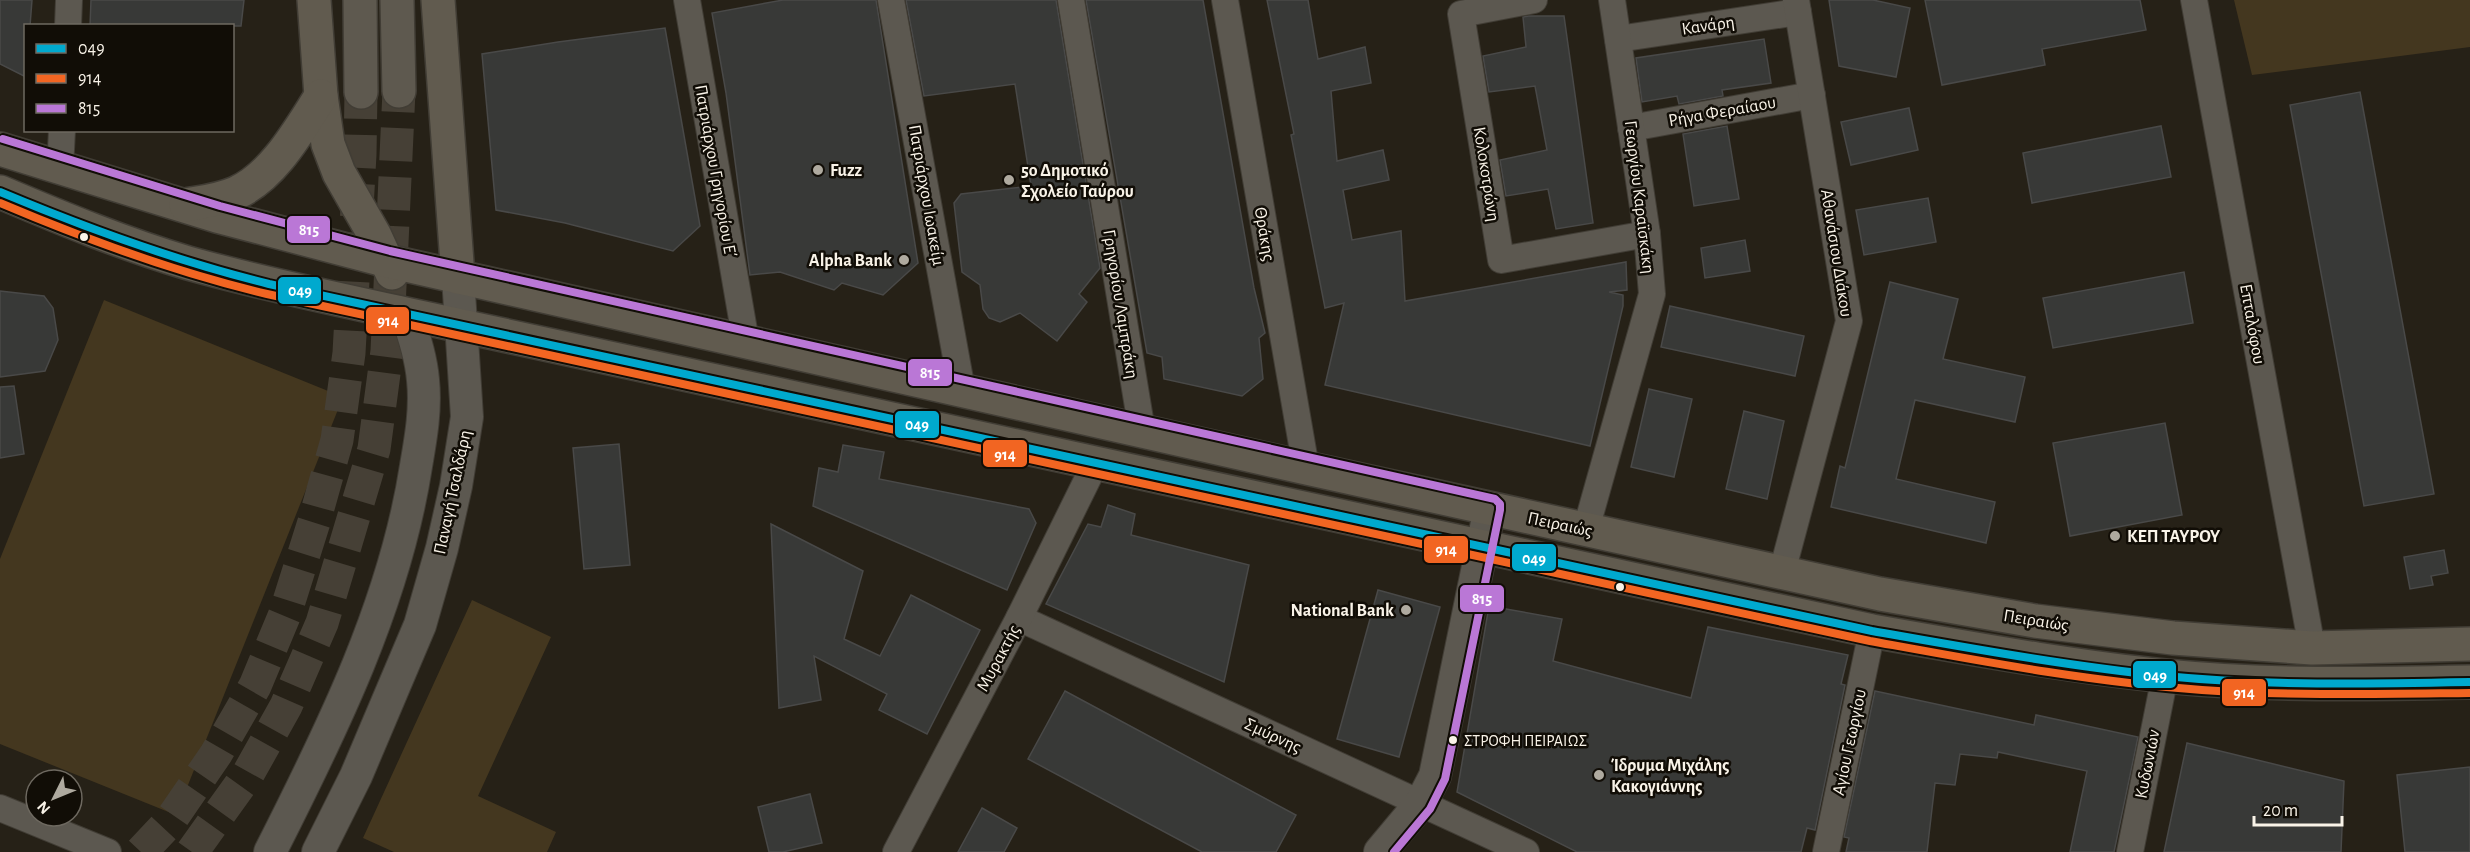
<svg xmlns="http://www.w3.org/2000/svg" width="2470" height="852" font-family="'Alegreya Sans',sans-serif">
  <rect width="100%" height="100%" fill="#262117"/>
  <!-- green -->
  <g fill="#44371f">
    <polygon points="2234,0 2470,0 2470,47 2252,75"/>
    <polygon points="104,300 343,397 176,815 0,744 0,559"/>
    <polygon points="472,600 551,637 478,796 556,832 547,852 394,852 363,838"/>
  </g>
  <!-- building -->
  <g fill="#383937" stroke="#494948" stroke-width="1.5">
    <polygon points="0,0 32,0 30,26 26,26 26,77 0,64"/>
    <polygon points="91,0 244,0 241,26 90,26"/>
    <polygon points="783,0 876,0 918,263 883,295 842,283 834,290 780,272 750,275 726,93 712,13"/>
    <polygon points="906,0 1056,0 1100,268 1079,294 1087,302 1057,341 1020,313 1000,322 989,318 983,309 980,285 962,272 954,203 961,194 1031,186 1015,84 924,96"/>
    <polygon points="1086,0 1203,0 1254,288 1265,333 1259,338 1263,379 1242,396 1164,379 1162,357 1147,353"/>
    <polygon points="1267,0 1308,0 1318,59 1365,47 1371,83 1331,91 1337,161 1383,150 1389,180 1343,190 1352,240 1401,231 1405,301 1626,262 1627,290 1609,292 1623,295 1623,306 1590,446 1325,385 1344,303 1325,308 1291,135 1294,134"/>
    <polygon points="1829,0 1873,0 1910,8 1896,77 1839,66"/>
    <polygon points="1925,0 2140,0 2146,30 2042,49 2045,65 1942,85"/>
    <polygon points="1529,16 1564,16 1593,223 1556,229 1548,189 1506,196 1500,160 1547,150 1535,86 1489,92 1483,56 1526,47 1523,17"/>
    <polygon points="665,28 700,226 673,251 565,223 496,210 482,54 558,42"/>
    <polygon points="1764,39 1771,83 1722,90 1723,96 1679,104 1677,96 1642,102 1636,58"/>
    <polygon points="2360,92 2434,494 2364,506 2290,105"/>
    <polygon points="1909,108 1918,150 1851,165 1841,122"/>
    <polygon points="1727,126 1739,199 1694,206 1683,134"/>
    <polygon points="2161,126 2171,177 2032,203 2023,153"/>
    <polygon points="1928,198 1936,242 1864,255 1856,210"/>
    <polygon points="1745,240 1750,271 1705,278 1701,248"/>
    <polygon points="2184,272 2193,323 2053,348 2043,298"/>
    <polygon points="1890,282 1958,299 1943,359 2025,377 2015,422 1915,400 1896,479 1995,502 1986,543 1831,507 1840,466 1845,468"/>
    <polygon points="0,291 44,296 53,308 58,340 45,371 0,377"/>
    <polygon points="1670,306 1804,336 1795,376 1661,347"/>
    <polygon points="14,386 24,454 0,458 0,387"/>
    <polygon points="1649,389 1692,399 1674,477 1631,467"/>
    <polygon points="1744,411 1784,421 1767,499 1726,489"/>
    <polygon points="2165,423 2182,515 2070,536 2053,443"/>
    <polygon points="619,444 630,565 584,569 573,448"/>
    <polygon points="843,445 884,452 879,479 1029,509 1036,523 1007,590 813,506 819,468 838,472"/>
    <polygon points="1108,505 1135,514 1131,535 1249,565 1224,682 1046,604 1088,524 1101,527"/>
    <polygon points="771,524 863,571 844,639 880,656 911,595 980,630 927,734 879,710 887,694 814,656 821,700 779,708"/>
    <polygon points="2444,550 2448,573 2431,576 2433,585 2410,589 2404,557"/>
    <polygon points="1378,590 1440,607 1399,757 1337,739"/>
    <polygon points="1489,606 1562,619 1553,661 1691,698 1708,627 1848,655 1841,684 1845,685 1815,830 1807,828 1801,852 1577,852 1457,792"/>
    <polygon points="1065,691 1296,815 1276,852 1202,852 1028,759"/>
    <polygon points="1875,691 2034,725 2036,715 2138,737 2114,852 2070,852 2087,771 1998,752 1997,758 1960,754 1955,785 1935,783 1927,852 1846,852 1849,838 1844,837"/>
    <polygon points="2187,743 2344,781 2341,852 2164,852"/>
    <polygon points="2470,767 2470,852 2405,852 2397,775"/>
    <polygon points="810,794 822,843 783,852 769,852 758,807"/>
    <polygon points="982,808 1017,828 1004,852 958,852"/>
  </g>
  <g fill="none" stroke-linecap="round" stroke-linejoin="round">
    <!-- secondary-tunnel -->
    <g stroke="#464036" stroke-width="33" stroke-dasharray="33 16" stroke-linecap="butt">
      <polyline points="141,852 170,821 216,754 255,686 285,614 314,522 337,440 349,353 360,154 361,92"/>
      <polyline points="192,852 248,774 286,706 322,623 374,449 387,351 399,91"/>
    </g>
    <!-- minor casing -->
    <g stroke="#413d35" stroke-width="28">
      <g id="minor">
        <polyline points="687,0 746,342"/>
        <polyline points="891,0 962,390"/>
        <polyline points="1071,0 1142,431"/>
        <polyline points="1225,0 1306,468"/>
        <polyline points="1534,0 1461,14 1501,260 1647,234"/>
        <polyline points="2194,0 2312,648"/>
        <polyline points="68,26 69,0"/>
        <polyline points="1618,39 1798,12"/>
        <polyline points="1631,128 1812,95"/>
        <polyline points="60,169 62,130"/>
        <polyline points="1586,529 1652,294 1647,234 1612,0"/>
        <polyline points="1782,572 1849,321 1796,0"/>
        <polyline points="1019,618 1526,852"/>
        <polyline points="0,808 108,852"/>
        <polyline points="896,852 1019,618 1096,462"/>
        <polyline points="1826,852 1872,631"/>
        <polyline points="2130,852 2165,676"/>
      </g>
    </g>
    <!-- tertiary casing -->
    <g stroke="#413d35" stroke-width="34">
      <g id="tertiary">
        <path d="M270,852c62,-122 125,-250 146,-386 5,-29 10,-57 7,-86 -2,-23 -9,-45 -17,-66"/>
        <polyline points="318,852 356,776 420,625 442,548 456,486 467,417 458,277"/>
        <polyline points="1380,852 1421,803 1435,776 1490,508"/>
      </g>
    </g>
    <!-- secondary casing -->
    <g stroke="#413d35" stroke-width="36">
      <g id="secondary">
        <polyline points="360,0 361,92"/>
        <polyline points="397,0 399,91"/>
      </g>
    </g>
    <!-- primary casing -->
    <g stroke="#413d35" stroke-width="36">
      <g id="primary">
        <polyline points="314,0 321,96 328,144 339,173 375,236 392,273"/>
        <polyline points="438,0 458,277"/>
        <polyline points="0,149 217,216 388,261 1306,468 1880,594 2035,621 2173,638 2312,648 2470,644"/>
        <path d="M0,192c61,26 124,52 188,71 71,20 145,35 218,51l1466,317c98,17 195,35 293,45 102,10 203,8 305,6"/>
        <path d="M186,205c17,-3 34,-5 50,-12 38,-17 63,-63 85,-97"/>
      </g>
    </g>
    <!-- minor -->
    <use href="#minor" stroke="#5c5850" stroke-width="26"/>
    <!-- tertiary -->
    <use href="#tertiary" stroke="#5c5850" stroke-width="32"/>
    <!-- secondary -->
    <use href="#secondary" stroke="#5e594f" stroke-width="33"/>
    <!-- primary -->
    <use href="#primary" stroke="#615b4f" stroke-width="33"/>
    <!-- bus-1 casing -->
    <g stroke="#110d06" stroke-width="12">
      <path id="bus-1" d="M0,192c88,37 176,69 269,92l1603,347c97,17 195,35 293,45 101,10 203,8 305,6"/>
    </g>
    <!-- bus-2 casing -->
    <g stroke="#110d06" stroke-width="12">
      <path id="bus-2" d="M0,203c87,37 174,69 267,91l1603,347c110,20 220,41 332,49 89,6 179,4 268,3"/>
    </g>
    <!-- bus-3 casing -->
    <g stroke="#110d06" stroke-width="12">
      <polyline id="bus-3" points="3,139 220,206 390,251 1495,499 1500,504 1500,510 1445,779 1430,809 1394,852"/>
    </g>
    <!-- bus-1 -->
    <use href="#bus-1" stroke="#00a9ce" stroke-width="8"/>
    <!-- bus-2 -->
    <use href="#bus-2" stroke="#f26522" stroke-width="8"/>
    <!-- bus-3 -->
    <use href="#bus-3" stroke="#ba77d6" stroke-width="8"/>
  </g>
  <!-- markers -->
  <g fill="#afaa9f" stroke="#110d06" stroke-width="2">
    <circle cx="818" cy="170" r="6"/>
    <circle cx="1009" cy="180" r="6"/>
    <circle cx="904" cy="260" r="6"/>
    <circle cx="2115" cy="536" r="6"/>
    <circle cx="1406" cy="610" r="6"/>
    <circle cx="1599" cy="775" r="6"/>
  </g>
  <g fill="#f9f3e8" stroke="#110d06" stroke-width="2">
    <circle cx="84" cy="237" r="5"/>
    <circle cx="1620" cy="587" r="5"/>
    <circle cx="1453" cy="740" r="5"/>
  </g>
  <g text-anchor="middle" stroke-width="5" stroke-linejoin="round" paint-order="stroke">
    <!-- bus labels -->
    <g font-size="16" fill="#f9f3e8" stroke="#110d06" text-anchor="start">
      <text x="1464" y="746">ΣΤΡΟΦΗ ΠΕΙΡΑΙΩΣ</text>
    </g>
    <!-- street labels -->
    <g font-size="18" fill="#f9f3e8" stroke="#110d06">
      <text transform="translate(1708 25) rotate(-8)" y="6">Κανάρη</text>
      <text transform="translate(1722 111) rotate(-10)" y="6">Ρήγα Φεραίαου</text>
      <text transform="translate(716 171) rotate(80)" y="6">Πατριάρχου Γρηγορίου Ε΄</text>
      <text transform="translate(1487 174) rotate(81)" y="6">Κολοκοτρώνη</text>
      <text transform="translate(927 195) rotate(80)" y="6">Πατριάρχου Ιωακείμ</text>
      <text transform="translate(1640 197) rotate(83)" y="6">Γεωργίου Καραϊσκάκη</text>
      <text transform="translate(1265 234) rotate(80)" y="6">Θράκης</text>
      <text transform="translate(1837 253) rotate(81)" y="6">Αθανάσιου Διάκου</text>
      <text transform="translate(1121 304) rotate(81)" y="6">Γρηγορίου Λαμπράκη</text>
      <text transform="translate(2253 324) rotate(80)" y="6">Επταλόφου</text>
      <text transform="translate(452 492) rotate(-78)" y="6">Παναγή Τσαλδάρη</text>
      <text transform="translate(1560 524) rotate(12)" y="6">Πειραιώς</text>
      <text transform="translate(2036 620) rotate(9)" y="6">Πειραιώς</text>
      <text transform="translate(998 658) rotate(-62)" y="6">Μυρακτής</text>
      <text transform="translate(1273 735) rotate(25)" y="6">Σμύρνης</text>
      <text transform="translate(1849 742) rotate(-78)" y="6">Αγίου Γεωργίου</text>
      <text transform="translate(2147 764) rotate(-79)" y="6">Κυδωνιών</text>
    </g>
    <!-- poi labels -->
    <g font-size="18" font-weight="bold" fill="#f9f3e8" stroke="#110d06" text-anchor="start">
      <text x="830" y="176">Fuzz</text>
      <text x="1021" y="176">5ο Δημοτικό<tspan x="1021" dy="21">Σχολείο Ταύρου</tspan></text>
      <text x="892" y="266" text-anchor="end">Alpha Bank</text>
      <text x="2127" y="542">ΚΕΠ ΤΑΥΡΟΥ</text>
      <text x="1394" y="616" text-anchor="end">National Bank</text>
      <text x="1611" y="771">Ίδρυμα Μιχάλης<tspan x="1611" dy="21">Κακογιάννης</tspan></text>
    </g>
  </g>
  <g stroke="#110d06" stroke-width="2">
    <rect x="286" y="215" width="45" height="29" rx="6" fill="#ba77d6"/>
    <rect x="277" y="276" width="45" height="29" rx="6" fill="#00a9ce"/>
    <rect x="365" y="306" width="45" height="29" rx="6" fill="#f26522"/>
    <rect x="907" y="358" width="46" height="29" rx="6" fill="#ba77d6"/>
    <rect x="894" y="410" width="46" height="29" rx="6" fill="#00a9ce"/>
    <rect x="982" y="439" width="46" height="29" rx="6" fill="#f26522"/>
    <rect x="1423" y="535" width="46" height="29" rx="6" fill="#f26522"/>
    <rect x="1511" y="543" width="46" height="29" rx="6" fill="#00a9ce"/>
    <rect x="1459" y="584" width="46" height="29" rx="6" fill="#ba77d6"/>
    <rect x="2132" y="660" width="45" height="29" rx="6" fill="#00a9ce"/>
    <rect x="2221" y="678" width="46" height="29" rx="6" fill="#f26522"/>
  </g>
  <g font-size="16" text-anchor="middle" font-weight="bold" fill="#fff">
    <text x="309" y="235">815</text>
    <text x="300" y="296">049</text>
    <text x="388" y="326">914</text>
    <text x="930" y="378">815</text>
    <text x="917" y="430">049</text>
    <text x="1005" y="460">914</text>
    <text x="1446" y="555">914</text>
    <text x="1534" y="564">049</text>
    <text x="1482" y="604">815</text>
    <text x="2155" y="681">049</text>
    <text x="2244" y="698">914</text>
  </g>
  <!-- legend -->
  <rect x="24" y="24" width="210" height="108" fill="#110d06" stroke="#6e6960" stroke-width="1.5"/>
  <rect x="36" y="44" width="30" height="9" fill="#00a9ce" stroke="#6e6960" stroke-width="1.5"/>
  <text x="78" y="54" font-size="18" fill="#f9f3e8">049</text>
  <rect x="36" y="74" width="30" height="9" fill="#f26522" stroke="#6e6960" stroke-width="1.5"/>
  <text x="78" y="84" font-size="18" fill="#f9f3e8">914</text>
  <rect x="36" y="104" width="30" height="9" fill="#ba77d6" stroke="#6e6960" stroke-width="1.5"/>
  <text x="78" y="114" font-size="18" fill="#f9f3e8">815</text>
  <!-- north arrow -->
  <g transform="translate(54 798) rotate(227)"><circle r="28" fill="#110d06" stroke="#6e6960" stroke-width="1.5"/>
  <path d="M0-4.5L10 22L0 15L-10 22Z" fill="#afaa9f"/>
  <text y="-9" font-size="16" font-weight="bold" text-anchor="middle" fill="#f9f3e8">N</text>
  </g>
  <!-- scale -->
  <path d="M2254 816v9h88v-9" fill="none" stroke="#f9f3e8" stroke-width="3"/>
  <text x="2263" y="816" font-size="18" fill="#f9f3e8" stroke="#110d06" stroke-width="4.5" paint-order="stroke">20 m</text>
</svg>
